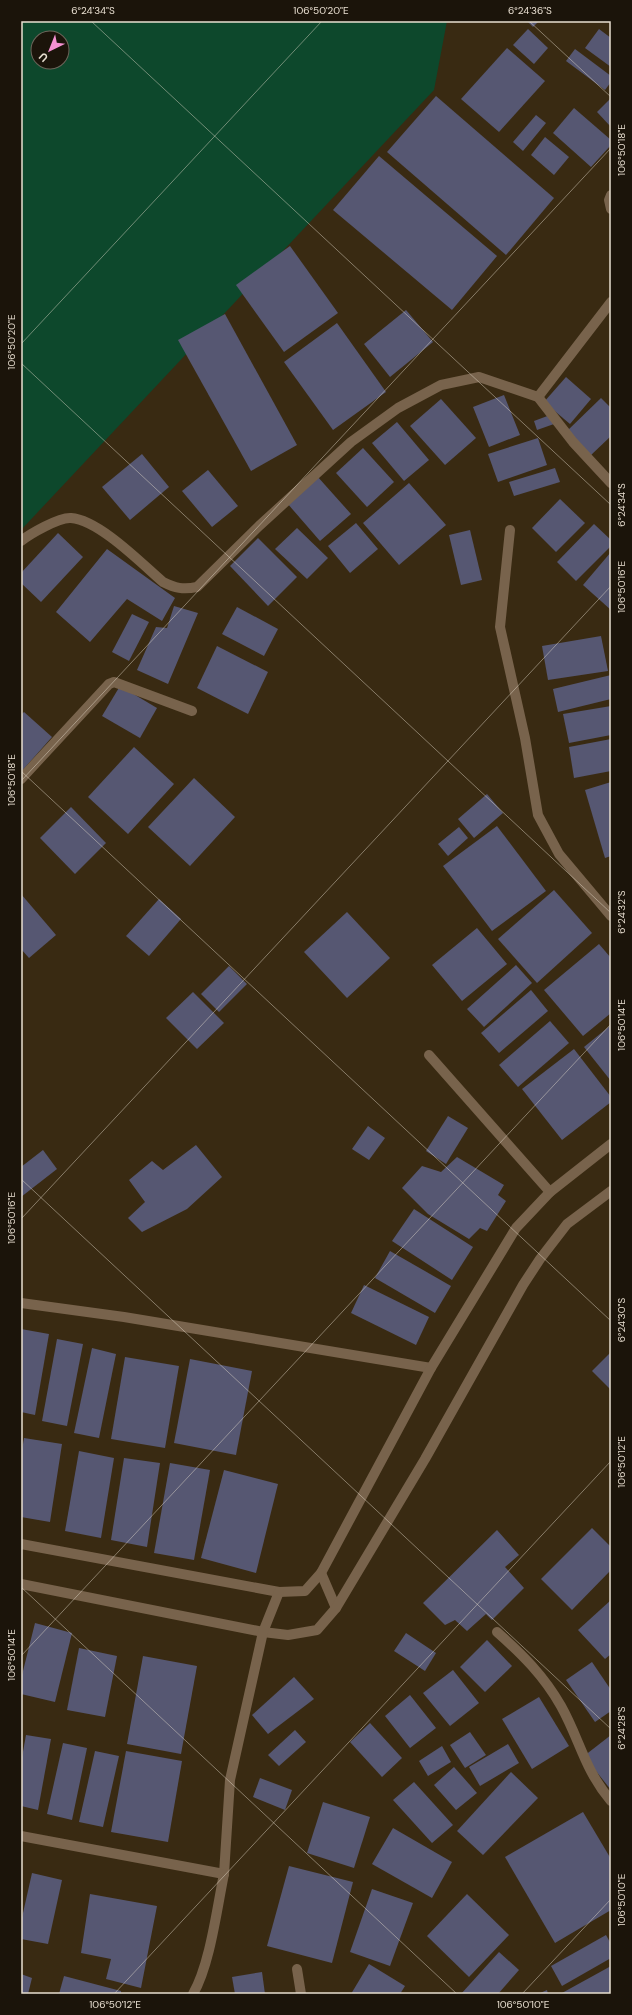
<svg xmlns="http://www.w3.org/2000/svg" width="632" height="2015" font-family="'DM Sans',sans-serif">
  <rect width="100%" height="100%" fill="#392a12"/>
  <!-- green -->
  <path fill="#0d482c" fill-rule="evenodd" d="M21,21h426l-13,69 -413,440zM38,38h24v24h-24z"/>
  <!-- building -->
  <g fill="#565772">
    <polygon points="527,21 539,21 533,27"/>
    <polygon points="528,29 548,48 534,64 513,45"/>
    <polygon points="599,29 611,38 611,67 585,48"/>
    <polygon points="507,48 545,81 499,132 461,99"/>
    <polygon points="575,49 611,76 611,82 605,90 566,61"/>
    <polygon points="436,96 554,198 506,255 387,152"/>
    <polygon points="611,98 611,127 597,112"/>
    <polygon points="574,108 611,140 611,145 591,167 553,133"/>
    <polygon points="536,115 546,123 523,151 513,142"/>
    <polygon points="545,137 569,157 554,175 531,155"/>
    <polygon points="379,156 497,256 452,310 333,210"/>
    <polygon points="290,246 338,313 284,352 236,285"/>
    <polygon points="406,310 433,342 390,377 364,344"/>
    <polygon points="225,314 297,445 251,471 178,340"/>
    <polygon points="337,323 386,392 333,430 284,362"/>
    <polygon points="566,377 591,399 570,424 544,402"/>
    <polygon points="504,395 520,435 489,447 473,407"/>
    <polygon points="601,398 611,408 611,436 590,456 566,432"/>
    <polygon points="441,399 476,438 445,465 410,426"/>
    <polygon points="550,415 554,424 537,430 534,421"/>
    <polygon points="397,422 429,460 404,481 372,443"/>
    <polygon points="538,438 547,465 498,482 488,454"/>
    <polygon points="363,448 394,482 367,507 336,473"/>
    <polygon points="142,454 169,487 130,520 102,487"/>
    <polygon points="555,468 560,482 514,496 509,482"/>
    <polygon points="208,470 238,506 212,527 182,491"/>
    <polygon points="317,476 351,514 320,541 287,503"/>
    <polygon points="409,483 446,525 399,565 363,523"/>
    <polygon points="560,499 585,523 556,552 532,528"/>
    <polygon points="356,523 378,549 350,573 328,546"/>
    <polygon points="594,524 611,540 611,546 576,581 557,562"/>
    <polygon points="297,528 328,558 307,579 275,549"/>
    <polygon points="470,530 482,580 461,585 449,535"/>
    <polygon points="58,533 83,557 41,602 21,583 21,573"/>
    <polygon points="258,538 297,577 268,606 230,566"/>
    <polygon points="107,549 175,598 162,621 127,599 90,642 56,612"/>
    <polygon points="611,552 611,610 583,585"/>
    <polygon points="174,606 198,613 168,684 137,670 156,627 167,628"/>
    <polygon points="237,607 278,629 264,656 222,634"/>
    <polygon points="132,614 149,622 129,661 112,652"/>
    <polygon points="601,636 608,671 548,680 542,646"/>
    <polygon points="217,646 268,672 248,714 197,688"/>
    <polygon points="611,675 611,699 558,712 553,689"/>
    <polygon points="120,686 157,708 140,738 102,716"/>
    <polygon points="611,706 611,735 569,743 563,714"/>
    <polygon points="24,712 52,737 21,772 21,715"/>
    <polygon points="611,739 611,771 574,778 569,747"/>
    <polygon points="134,747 174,784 128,834 88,797"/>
    <polygon points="194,778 235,817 190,866 148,827"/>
    <polygon points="611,782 611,856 605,858 585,790"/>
    <polygon points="487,794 503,813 474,838 458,819"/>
    <polygon points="71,807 106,843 75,874 40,838"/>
    <polygon points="497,826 546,891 492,931 443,866"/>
    <polygon points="459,827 468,838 448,856 438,844"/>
    <polygon points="554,890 592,933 537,983 498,939"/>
    <polygon points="21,894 56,935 29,958 21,949"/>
    <polygon points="159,899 181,919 149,956 126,936"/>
    <polygon points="347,912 390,958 347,998 304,952"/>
    <polygon points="477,928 507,964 462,1001 432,965"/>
    <polygon points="599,944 611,958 611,1013 583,1036 544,990"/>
    <polygon points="516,965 532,983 484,1027 467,1009"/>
    <polygon points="229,966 247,984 219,1012 201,994"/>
    <polygon points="531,990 548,1011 499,1053 481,1033"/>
    <polygon points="193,992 224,1023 197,1049 166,1018"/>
    <polygon points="550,1021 569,1043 518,1087 499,1065"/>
    <polygon points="611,1025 611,1081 584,1047"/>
    <polygon points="574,1049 611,1097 611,1102 562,1140 522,1089"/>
    <polygon points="448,1116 468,1128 446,1164 426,1151"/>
    <polygon points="368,1126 385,1138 369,1160 352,1149"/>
    <polygon points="196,1145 222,1177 187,1209 142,1232 128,1218 145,1202 129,1180 152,1161 163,1170"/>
    <polygon points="43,1150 57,1169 21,1197 21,1167"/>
    <polygon points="457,1157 504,1185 498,1195 506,1201 487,1231 480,1228 469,1239 428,1214 402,1188 422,1166 441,1172"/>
    <polygon points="414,1209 473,1247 452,1280 392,1241"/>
    <polygon points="390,1251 451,1286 435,1313 375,1278"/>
    <polygon points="364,1285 429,1317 416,1345 351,1313"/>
    <polygon points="21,1329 49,1334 35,1415 21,1412"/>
    <polygon points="57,1339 83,1344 67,1426 42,1421"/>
    <polygon points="92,1348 116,1354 99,1438 74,1433"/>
    <polygon points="611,1352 611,1390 592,1371"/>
    <polygon points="125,1357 179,1366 165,1448 111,1439"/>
    <polygon points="190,1359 252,1371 236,1455 174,1443"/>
    <polygon points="24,1438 62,1444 50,1522 21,1517 21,1456"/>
    <polygon points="79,1451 114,1458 101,1538 65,1531"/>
    <polygon points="124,1458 160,1463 147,1547 111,1540"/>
    <polygon points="170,1463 210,1470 194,1560 154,1553"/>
    <polygon points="224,1470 278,1484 256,1573 201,1558"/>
    <polygon points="592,1528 611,1547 611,1570 572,1610 541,1579"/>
    <polygon points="497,1530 519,1555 505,1567 524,1588 492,1620 486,1614 467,1631 455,1620 445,1625 423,1603"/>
    <polygon points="611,1600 611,1654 605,1659 578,1630"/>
    <polygon points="35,1623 72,1633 55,1702 21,1694 21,1679"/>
    <polygon points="406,1633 436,1653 425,1671 394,1651"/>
    <polygon points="487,1640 512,1666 485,1692 460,1667"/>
    <polygon points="79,1648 117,1656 105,1717 67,1710"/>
    <polygon points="143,1656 197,1666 181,1754 127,1744"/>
    <polygon points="592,1662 611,1690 611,1711 595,1722 566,1680"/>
    <polygon points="453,1670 479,1703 450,1726 423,1693"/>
    <polygon points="294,1677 314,1699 268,1734 252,1715"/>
    <polygon points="410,1695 436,1728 410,1748 385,1716"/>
    <polygon points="539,1697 569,1746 532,1769 502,1719"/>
    <polygon points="370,1723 402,1758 382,1777 350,1742"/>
    <polygon points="295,1730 306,1742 279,1766 268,1755"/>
    <polygon points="470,1732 486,1755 465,1768 450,1745"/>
    <polygon points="26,1735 51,1739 38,1810 21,1806 21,1763"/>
    <polygon points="611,1735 611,1790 584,1756"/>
    <polygon points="63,1743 87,1748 72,1820 47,1814"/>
    <polygon points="508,1744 519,1763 480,1786 469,1767"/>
    <polygon points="442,1746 451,1762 428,1776 419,1761"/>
    <polygon points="95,1751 119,1756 103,1827 79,1822"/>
    <polygon points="126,1751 182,1761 168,1842 111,1832"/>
    <polygon points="454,1767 477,1793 456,1810 434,1785"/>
    <polygon points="511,1772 538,1798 483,1855 457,1831"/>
    <polygon points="260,1778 292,1790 285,1810 253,1797"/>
    <polygon points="414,1782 453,1825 432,1843 393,1800"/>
    <polygon points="323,1802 370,1817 354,1868 307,1853"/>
    <polygon points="583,1812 611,1859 611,1910 555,1943 505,1857"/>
    <polygon points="393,1828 452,1862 432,1898 372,1864"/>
    <polygon points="289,1866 353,1882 332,1963 267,1946"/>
    <polygon points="32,1873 62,1880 48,1944 21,1939 21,1922"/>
    <polygon points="372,1889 413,1903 390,1966 350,1952"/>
    <polygon points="90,1894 157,1906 141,1988 106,1979 111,1959 81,1953"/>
    <polygon points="467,1894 509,1935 469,1977 427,1936"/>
    <polygon points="606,1935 611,1944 611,1958 562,1986 551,1966"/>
    <polygon points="499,1952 519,1970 498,1994 461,1994"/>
    <polygon points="369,1964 405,1986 400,1994 351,1994"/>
    <polygon points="611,1966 611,1994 563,1994 562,1993"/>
    <polygon points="262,1972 265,1994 235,1994 232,1977"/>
    <polygon points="21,1974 32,1978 28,1994 21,1994"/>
    <polygon points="64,1976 121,1991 121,1994 59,1994"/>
    <polygon points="547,1990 548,1994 538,1994"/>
  </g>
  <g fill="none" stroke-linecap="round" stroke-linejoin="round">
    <!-- minor -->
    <g stroke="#78634c" stroke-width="10">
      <polyline points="611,195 609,200 611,209"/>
      <polyline points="538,397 611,302"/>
      <polyline points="510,530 500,627 525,738 538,815 559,854 611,916"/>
      <path d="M21,541c9,-7 38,-24 50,-23 28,2 70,45 92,64 12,6 20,8 34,5l62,-61 92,-84 47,-34 43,-23 38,-8 59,20 35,45 38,41"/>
      <polyline points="21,779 109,684 114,682 192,711"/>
      <polyline points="429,1055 550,1192"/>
      <polyline points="21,1303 124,1317 431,1368"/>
      <polyline points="21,1544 279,1592 305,1591 321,1573 431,1368 516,1228 550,1192 611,1144"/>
      <polyline points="321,1573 336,1608"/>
      <polyline points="21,1584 263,1632 288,1635 317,1630 336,1608 425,1459 523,1285 540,1259 567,1224 611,1191"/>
      <path d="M497,1632c25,22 47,44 64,74 19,34 23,63 50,95"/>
      <polyline points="21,1836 224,1874 230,1780 263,1632 279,1592"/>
      <polyline points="297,1969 301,1994"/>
      <path d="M193,1994c17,-29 24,-86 31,-120"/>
    </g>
  </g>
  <!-- ticks -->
  <path fill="none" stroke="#e9dfd1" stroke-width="1" stroke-opacity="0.45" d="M91,21l520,484M529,21l82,76M21,344l301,-323M21,363l590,550M21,771l590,550M21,781l590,-633M21,1179l590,550M21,1219l590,-633M21,1587l436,407M21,1656l590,-632M114,1994l497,-533M522,1994l89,-95"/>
  <!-- border -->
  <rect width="632" height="2015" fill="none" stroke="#1b140a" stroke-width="44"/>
  <!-- north arrow -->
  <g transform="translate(50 50) rotate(223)"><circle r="19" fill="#1b140a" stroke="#6d655a"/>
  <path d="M0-3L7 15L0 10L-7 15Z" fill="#f591d2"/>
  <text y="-6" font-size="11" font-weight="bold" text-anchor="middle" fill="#e9dfd1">U</text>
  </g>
  <rect x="22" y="22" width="588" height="1971" fill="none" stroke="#e9dfd1" stroke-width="1.5"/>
  <g font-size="10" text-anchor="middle" fill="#e9dfd1">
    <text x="93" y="14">6°24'34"S</text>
    <text x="321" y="14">106°50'20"E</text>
    <text x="530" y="14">6°24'36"S</text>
    <text transform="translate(621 150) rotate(-90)" y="4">106°50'18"E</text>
    <text transform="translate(11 342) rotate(-90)" y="4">106°50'20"E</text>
    <text transform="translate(621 505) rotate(-90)" y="4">6°24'34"S</text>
    <text transform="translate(621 587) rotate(-90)" y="4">106°50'16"E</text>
    <text transform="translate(11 780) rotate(-90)" y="4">106°50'18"E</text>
    <text transform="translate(621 912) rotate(-90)" y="4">6°24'32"S</text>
    <text transform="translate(621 1025) rotate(-90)" y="4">106°50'14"E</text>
    <text transform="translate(11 1218) rotate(-90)" y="4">106°50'16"E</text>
    <text transform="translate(621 1320) rotate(-90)" y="4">6°24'30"S</text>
    <text transform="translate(621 1462) rotate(-90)" y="4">106°50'12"E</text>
    <text transform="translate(11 1655) rotate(-90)" y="4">106°50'14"E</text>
    <text transform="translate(621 1728) rotate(-90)" y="4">6°24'28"S</text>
    <text transform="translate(621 1900) rotate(-90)" y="4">106°50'10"E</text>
    <text x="115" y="2008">106°50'12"E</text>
    <text x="523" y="2008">106°50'10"E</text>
  </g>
</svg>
